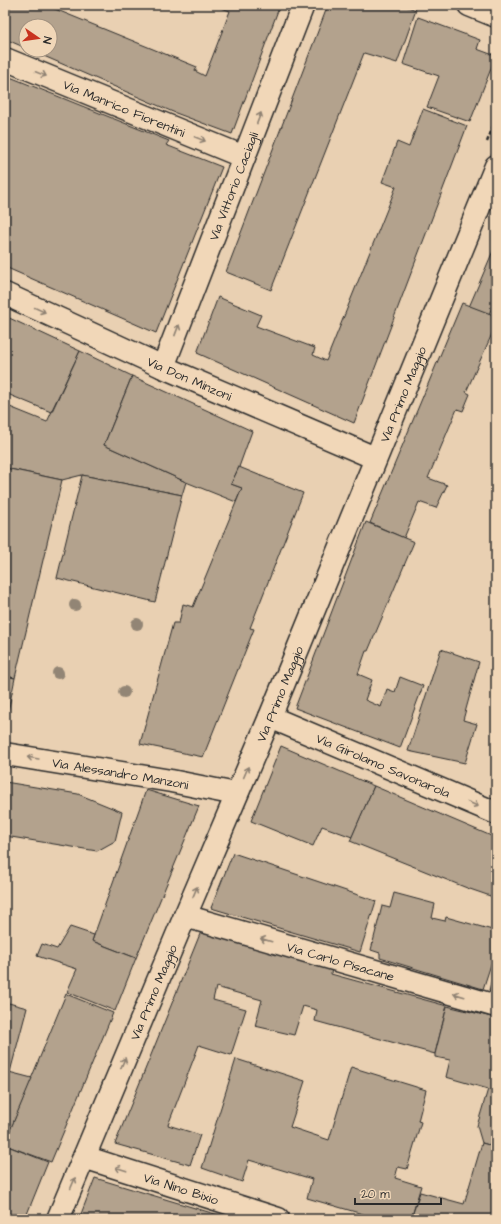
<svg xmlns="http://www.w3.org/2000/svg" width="501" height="1224" font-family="'Architects Daughter',sans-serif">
  <rect width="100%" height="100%" fill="#e9d0b2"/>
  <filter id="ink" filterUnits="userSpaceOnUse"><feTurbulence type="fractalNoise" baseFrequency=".025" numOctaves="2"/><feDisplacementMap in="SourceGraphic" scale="8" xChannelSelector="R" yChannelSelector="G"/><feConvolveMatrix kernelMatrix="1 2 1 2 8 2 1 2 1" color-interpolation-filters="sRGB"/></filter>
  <g filter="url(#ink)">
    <!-- building -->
    <g fill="#b3a28d" stroke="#2b2b2b">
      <polygon points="5,5 45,5 197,67 195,71 205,76 230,11 213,5 280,5 232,134 173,112 30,50 50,50 50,26 26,26 26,48 5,39"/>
      <polygon points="328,5 403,5 416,10 397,63 364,53 271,290 226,272"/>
      <polygon points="418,17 480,40 477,49 496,56 470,122 427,107 439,76 403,64"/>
      <polygon points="5,75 169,141 166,145 222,167 156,333 5,267"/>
      <polygon points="423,109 467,126 354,423 197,353 218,297 261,315 256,326 315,348 313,355 326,361 396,187 382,182 397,142 409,147"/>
      <polygon points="496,244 496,299 489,314 469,307"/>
      <polygon points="462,303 496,316 496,325 466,392 470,394 463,411 457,409 428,478 447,485 436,508 419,502 404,538 370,523"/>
      <polygon points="5,316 80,351 51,412 5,393"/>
      <polygon points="80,351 132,376 104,445 186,482 182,495 82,475 62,480 5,468 5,405 47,422"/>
      <polygon points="132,376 252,431 239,467 231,484 242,488 236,502 186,482 104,445"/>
      <polygon points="239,467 303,493 250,628 254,629 203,757 140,744 173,623 179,623 183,604 193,607 242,488 231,484"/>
      <polygon points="5,468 62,480 15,678 5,676"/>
      <polygon points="82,475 182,495 155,602 57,578"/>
      <polygon points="366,522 414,542 368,651 366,651 358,674 372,680 365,700 381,707 387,689 395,692 400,677 423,686 400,748 295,708"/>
      <polygon points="441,649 479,662 463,720 477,724 465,763 408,751"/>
      <polygon points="5,676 15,678 5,727"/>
      <polygon points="281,746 374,786 352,837 322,826 313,846 251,821"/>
      <polygon points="5,782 78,794 122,812 115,841 97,851 5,836"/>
      <polygon points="374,786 496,838 496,898 467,888 350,841"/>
      <polygon points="146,790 199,806 136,958 92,941"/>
      <polygon points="233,853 376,901 360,952 211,908"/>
      <polygon points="394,893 435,904 432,918 445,921 446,917 496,931 496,949 483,989 380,958 380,953 371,950 382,906 390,908"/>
      <polygon points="70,927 94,935 92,941 136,958 115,1011 67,992 77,969 37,956 42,944 57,949"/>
      <polygon points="202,929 332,968 331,974 447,1006 435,1054 315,1021 317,1010 303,1006 294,1035 255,1026 262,1000 216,987 213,1000 246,1009 231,1055 199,1045 168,1125 200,1135 190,1165 115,1144"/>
      <polygon points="496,964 496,992 489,990"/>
      <polygon points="66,994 113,1013 51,1162 5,1145 5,1142"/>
      <polygon points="5,1002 27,1008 10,1072 5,1071"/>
      <polygon points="447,1006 496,1018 496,1147 482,1143 477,1126 488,1089 446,1077 450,1060 435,1057 435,1054"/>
      <polygon points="236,1059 305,1081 290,1127 329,1140 351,1067 426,1090 418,1121 421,1122 407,1169 398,1167 395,1178 421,1186 411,1219 380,1219 307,1198 312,1179 249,1160 242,1182 202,1168"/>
      <polygon points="5,1071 32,1078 5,1142"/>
      <polygon points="482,1143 496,1147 496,1219 411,1219 420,1192 464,1204"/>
      <polygon points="5,1145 48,1162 25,1219 5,1219"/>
      <polygon points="95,1178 225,1217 224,1219 79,1219"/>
    </g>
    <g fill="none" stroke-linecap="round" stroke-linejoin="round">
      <!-- minor casing -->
      <g stroke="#2b2b2b" stroke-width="25">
        <g id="minor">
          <path id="s1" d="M5,59l239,98"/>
          <path id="s2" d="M5,294l158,73 212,91"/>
          <path id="s3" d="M163,367l140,-362"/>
          <path id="s4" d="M270,717l226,96"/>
          <path id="s5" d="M5,754l166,27 65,13"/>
          <path id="s6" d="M185,916l311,90"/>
          <path id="s7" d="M84,1157l194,62"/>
          <path id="s8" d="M58,1219l127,-303 85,-199 226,-551"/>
        </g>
      </g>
      <!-- tertiary casing -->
      <g stroke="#2b2b2b" stroke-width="25">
        <polyline id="tertiary" points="469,5 496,16"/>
      </g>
      <!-- path -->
      <polyline stroke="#2b2b2b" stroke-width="2.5" stroke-dasharray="4 3" stroke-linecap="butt" points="487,142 496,119"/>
      <!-- minor -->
      <use href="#minor" stroke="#f1d7b8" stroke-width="22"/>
      <!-- tertiary -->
      <use href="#tertiary" stroke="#f1d7b8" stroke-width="22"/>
    </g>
    <!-- trees -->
    <g fill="#928574">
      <circle cx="75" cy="605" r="6"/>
      <circle cx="137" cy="624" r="6"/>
      <circle cx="58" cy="673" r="6"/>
      <circle cx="124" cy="692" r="6"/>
    </g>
    <!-- one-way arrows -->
    <defs><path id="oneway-shaft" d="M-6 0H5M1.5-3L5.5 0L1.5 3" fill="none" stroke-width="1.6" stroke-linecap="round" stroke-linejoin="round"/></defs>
    <g stroke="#8e8172">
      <use href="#oneway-shaft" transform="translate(41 74) rotate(22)"/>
      <use href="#oneway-shaft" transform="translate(259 118) rotate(-69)"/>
      <use href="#oneway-shaft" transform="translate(200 139) rotate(22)"/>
      <use href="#oneway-shaft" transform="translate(40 310) rotate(25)"/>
      <use href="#oneway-shaft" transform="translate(177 330) rotate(-69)"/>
      <use href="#oneway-shaft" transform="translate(33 758) rotate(-171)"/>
      <use href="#oneway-shaft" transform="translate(246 772) rotate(-67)"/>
      <use href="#oneway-shaft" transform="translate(473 804) rotate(23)"/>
      <use href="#oneway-shaft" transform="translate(195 892) rotate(-67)"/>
      <use href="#oneway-shaft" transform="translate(266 940) rotate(-164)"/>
      <use href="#oneway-shaft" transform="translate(459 995) rotate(-164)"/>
      <use href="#oneway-shaft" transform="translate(123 1063) rotate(-67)"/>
      <use href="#oneway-shaft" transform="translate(121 1169) rotate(-162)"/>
      <use href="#oneway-shaft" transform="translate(73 1183) rotate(-67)"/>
    </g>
  </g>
  <g text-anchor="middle" stroke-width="4" stroke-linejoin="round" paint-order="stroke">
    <!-- street labels -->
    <g font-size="13" fill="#2b2b2b" stroke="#f1d7b8">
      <text dy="5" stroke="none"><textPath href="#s1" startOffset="129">Via Manrico Fiorentini</textPath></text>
      <text dy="5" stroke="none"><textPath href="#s3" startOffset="194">Via Vittorio Caciagli</textPath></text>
      <text dy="5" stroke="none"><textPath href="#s2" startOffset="203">Via Don Minzoni</textPath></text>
      <text dy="5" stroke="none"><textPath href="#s8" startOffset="894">Via Primo Maggio</textPath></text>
      <text dy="5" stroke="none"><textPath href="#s8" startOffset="570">Via Primo Maggio</textPath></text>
      <text dy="5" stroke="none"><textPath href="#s4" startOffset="123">Via Girolamo Savonarola</textPath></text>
      <text dy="5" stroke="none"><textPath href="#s5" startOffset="117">Via Alessandro Manzoni</textPath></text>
      <text dy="5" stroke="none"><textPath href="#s6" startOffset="162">Via Carlo Pisacane</textPath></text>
      <text dy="5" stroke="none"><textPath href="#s8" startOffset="246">Via Primo Maggio</textPath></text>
      <text dy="5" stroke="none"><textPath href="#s7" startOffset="102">Via Nino Bixio</textPath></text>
    </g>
  </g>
  <!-- margin -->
  <rect width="501" height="1224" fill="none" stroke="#f1d7b8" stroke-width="20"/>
  <rect x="10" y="10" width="481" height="1204" fill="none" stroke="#2b2b2b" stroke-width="1.5" filter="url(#ink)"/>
  <!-- north arrow -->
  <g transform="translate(38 38) rotate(103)"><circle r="19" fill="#f1d7b8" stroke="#a29280"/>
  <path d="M0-3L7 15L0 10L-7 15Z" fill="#c8321e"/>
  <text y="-6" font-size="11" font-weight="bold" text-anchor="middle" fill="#2b2b2b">N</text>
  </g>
  <!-- scale -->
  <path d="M355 1198v6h86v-6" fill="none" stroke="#2b2b2b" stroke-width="2"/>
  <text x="361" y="1198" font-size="12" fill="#2b2b2b" stroke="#f1d7b8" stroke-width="3" paint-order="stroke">20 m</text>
</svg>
